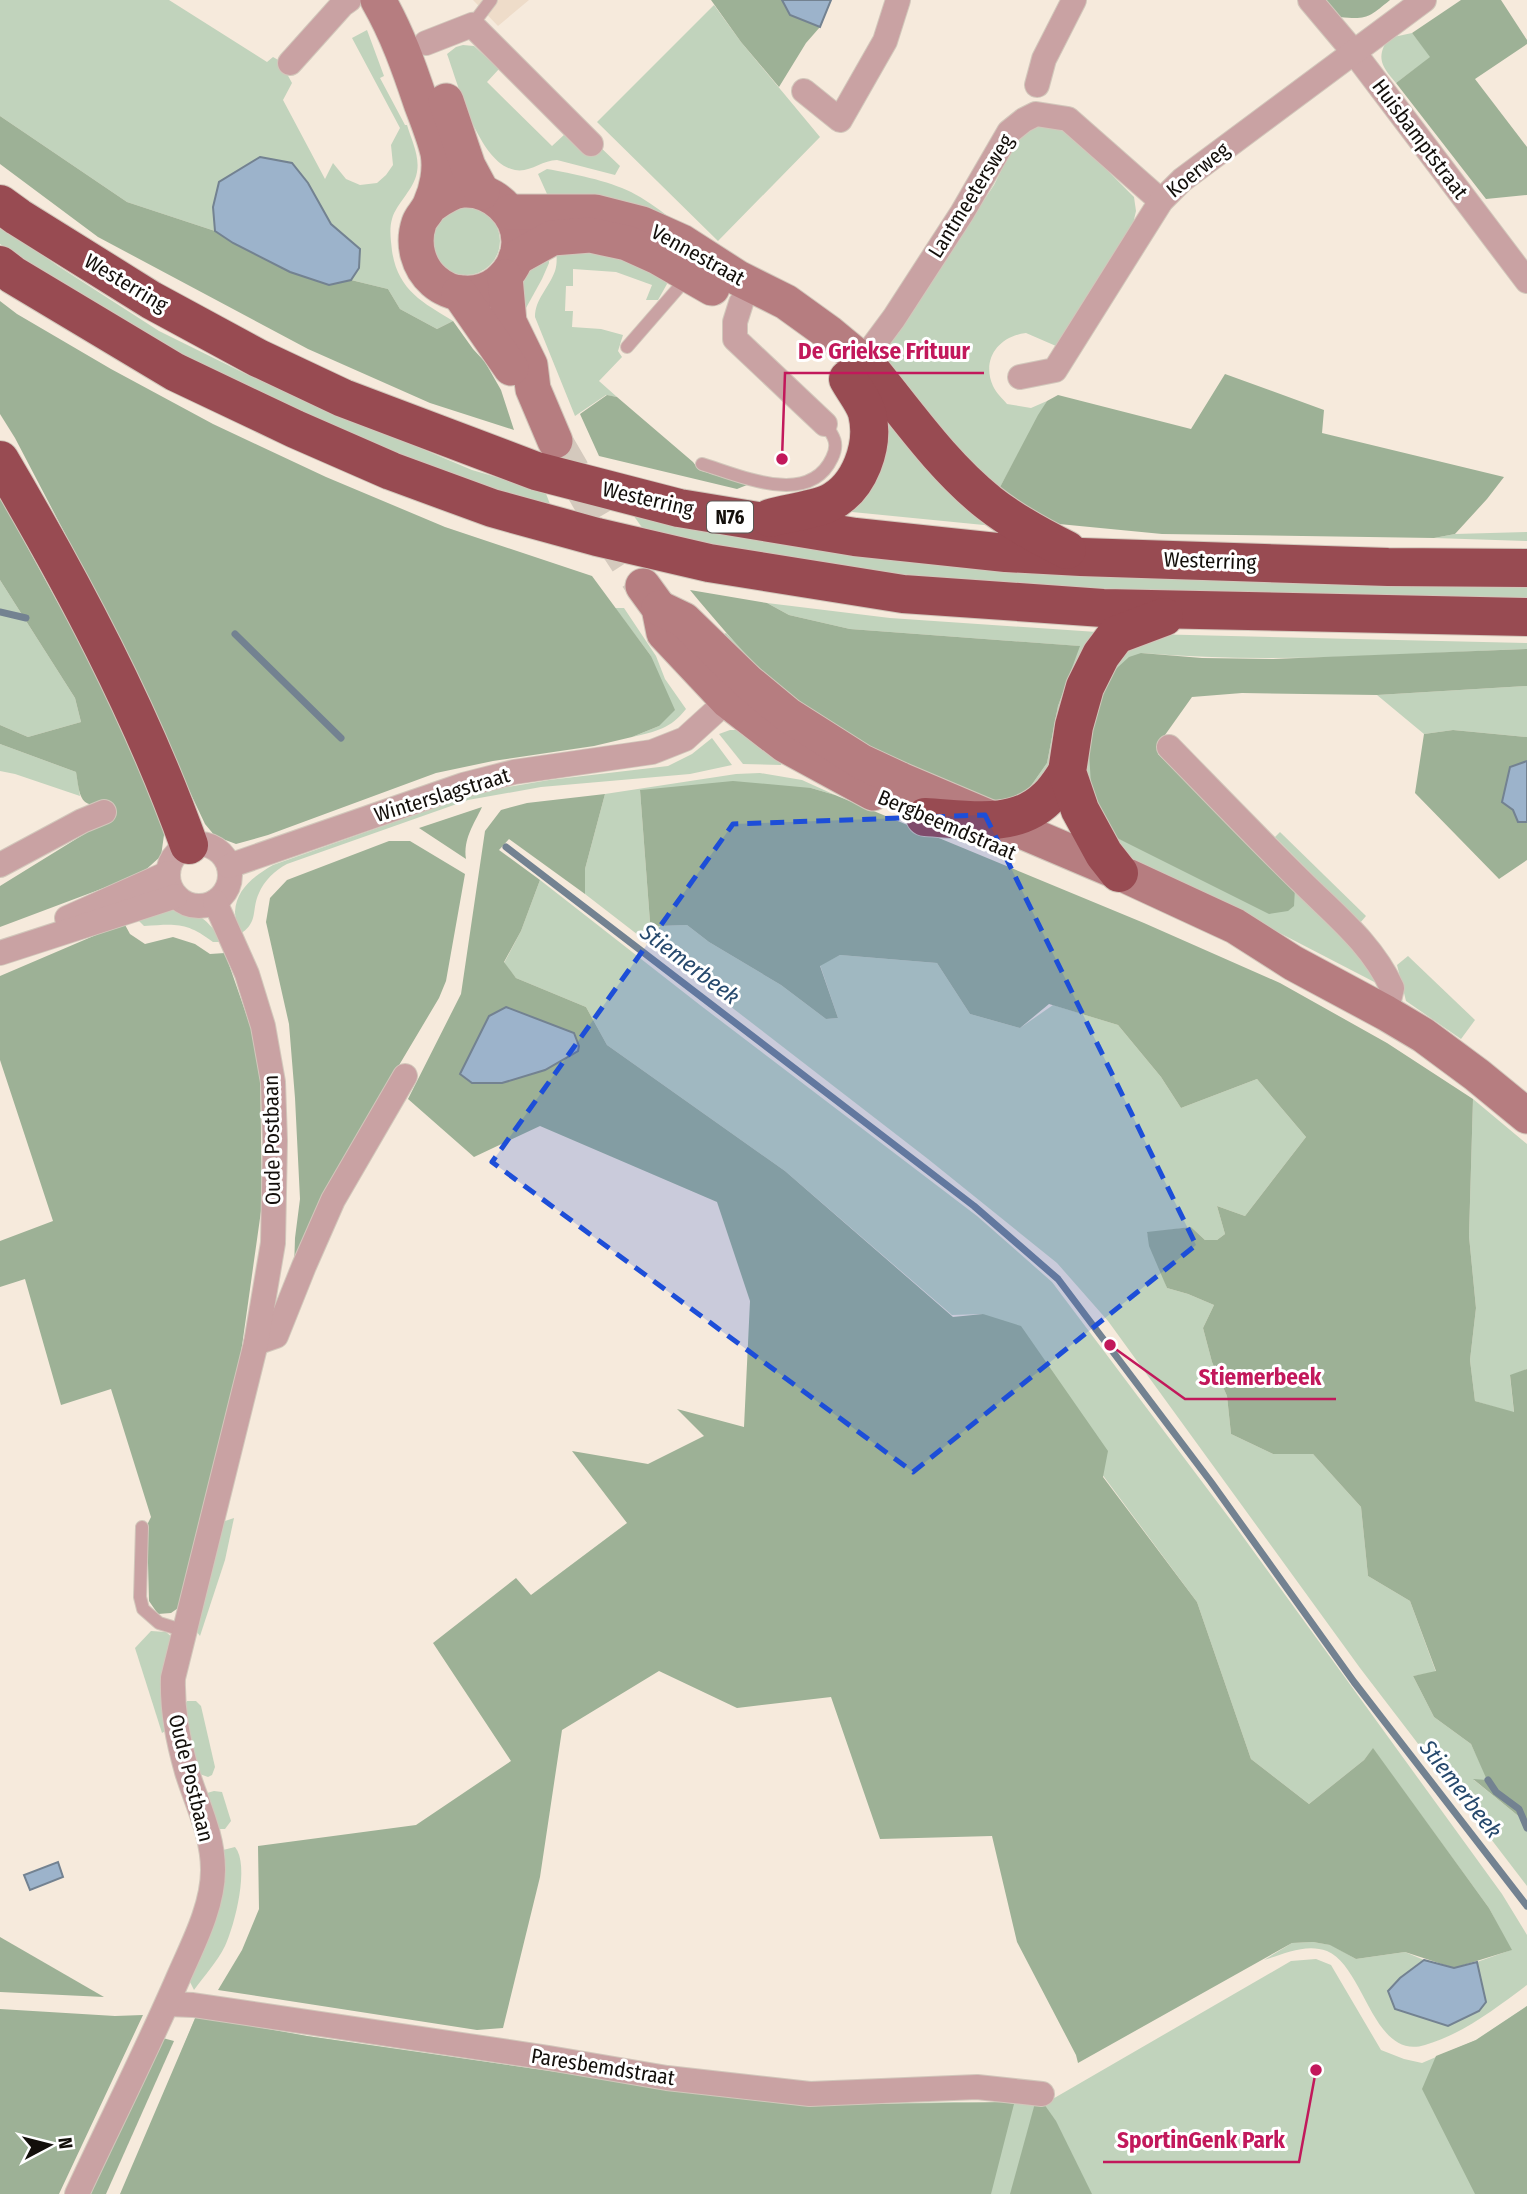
<svg xmlns="http://www.w3.org/2000/svg" width="1527" height="2194" font-family="'Fira Sans Condensed',sans-serif">
  <rect width="100%" height="100%" fill="#f6eadc"/>
  <!-- built -->
  <polygon fill="#eedcc9" points="473,0 529,0 498,26"/>
  <!-- green -->
  <g fill="#c1d3bc">
    <path d="M0,0h169l98,62 6,-5 7,4 12,22 -9,17 42,79 8,-16 13,16 14,6 17,-2 9,-8 7,-10 -2,-20 9,-17 -48,-90 15,-8 17,46 -4,2 25,47h2c4,14 13,31 10,47 -3,18 -20,30 -25,47 -3,10 -1,22 0,32 6,39 30,51 61,70l-16,8 -37,-20 -12,-20 -37,-9 8,-12 1,-19 -29,-25 -23,-41 -95,24 2,24 -88,-29 -127,-86z"/>
    <polygon points="714,5 741,42 820,137 718,241 597,122"/>
    <path d="M1412,33l19,24 -35,26c-14,-16 -21,-26 -7,-45z"/>
    <path d="M463,45l11,1 25,23 -12,13 65,64 13,-12 31,9 24,23 -5,9 -58,-15c-15,0 -27,13 -42,10 -36,-6 -57,-86 -68,-116l9,-7z"/>
    <path d="M1052,125l18,8 64,64 2,14 -3,13 -77,122 -30,-13c-27,3 -45,26 -33,53 3,7 10,13 14,18l24,4 16,-7 -48,88 -59,-54 -56,-78 7,-16 103,-156 22,-44 9,-9 12,-5z"/>
    <path d="M547,169c24,4 62,12 84,23 27,14 50,35 74,55l-153,-42 -14,-31z"/>
    <circle cx="466" cy="241" r="34"/>
    <polygon points="0,225 58,266 159,331 248,375 472,470 545,491 553,512 480,490 235,386 33,267 0,244"/>
    <path d="M573,242l91,33 3,9 -9,16h-12l6,-15 -36,-13 -43,-3v17h-7l-1,25h8l-1,16 29,2 22,6 -5,16 4,6 -23,24 18,16 -11,-2 -31,21 -40,-99c0,-18 14,-29 20,-46 3,-9 1,-18 1,-28z"/>
    <polygon points="548,246 549,263 542,279 526,308 515,315 514,283"/>
    <polygon points="879,413 994,526 842,511"/>
    <polygon points="631,512 1527,584 1527,602 1198,597 878,575 648,536"/>
    <polygon points="1527,532 1527,541 1434,538 1455,534"/>
    <polygon points="0,580 75,698 81,722 28,737 0,725"/>
    <polygon points="767,603 890,618 1097,632 1045,778 1007,809 788,699 721,636 726,633 789,695 1028,790 1047,763 1058,706 1079,646 850,629 789,615"/>
    <path d="M615,608h9l32,48 9,23 21,30c-16,20 -29,22 -54,28l27,-11 -8,-70z"/>
    <path d="M1148,634l379,9v6c-129,5 -257,15 -386,4l-26,184 21,9 159,42 67,64 20,34 -162,-84 -100,-48 -21,-28 -17,-73 29,-97z"/>
    <polygon points="1527,686 1527,737 1453,730 1424,734 1377,695"/>
    <polygon points="730,730 742,730 785,756 781,765 743,764 719,734"/>
    <path d="M712,738l20,27 -42,9 -149,13 -73,13 -181,64c-12,6 -23,17 -28,29 -8,17 0,29 -19,41 -1,-7 -5,-16 -5,-22 1,-24 21,-37 38,-47l186,-66 37,-10 53,-9 119,-14 24,-12z"/>
    <polygon points="0,744 76,772 80,796 15,774 0,771"/>
    <polygon points="760,773 802,780 835,795 811,788 640,790 650,922 658,926 687,925 709,942 781,985 826,1019 838,1018 820,965 840,955 937,963 970,1014 1020,1028 1053,1005 1118,1025 1161,1077 1181,1108 1257,1079 1306,1137 1245,1216 1217,1206 1225,1234 1217,1240 1205,1240 1191,1227 1147,1233 1167,1288 1188,1294 1214,1305 1203,1328 1212,1362 1227,1396 1231,1434 1273,1454 1313,1454 1361,1507 1368,1576 1410,1601 1436,1672 1413,1676 1434,1717 1471,1744 1488,1780 1474,1780 1527,1823 1527,1886 1360,1668 1108,1321 1057,1263 928,1159 585,894 585,869 605,794 736,774"/>
    <polygon points="1280,832 1366,916 1360,923 1275,837"/>
    <path d="M540,880l160,125 277,211 75,66 181,241 269,371 25,41v50c-31,23 -64,49 -102,60 -52,16 -60,-78 -98,-94 -21,-8 -43,3 -63,9l28,-17 21,-1 18,3 25,14 49,-7 19,8 -24,18 86,24 -9,-40 34,-12 -22,-42 -116,-159 -9,11 -55,44 -58,-45 -54,-157 -214,-288 -31,1 -167,-144 -178,-126 -21,-38 -70,-29 -12,-15 17,-32z"/>
    <path d="M171,906c28,6 36,13 52,36h-10c-27,-20 -36,-18 -69,-16l-8,-8z"/>
    <polygon points="1408,956 1475,1020 1461,1039 1406,1001 1397,965"/>
    <polygon points="1473,1099 1527,1144 1527,1369 1510,1376 1514,1413 1475,1401 1470,1360 1476,1308 1469,1236"/>
    <polygon points="234,1518 225,1560 200,1636 194,1628 219,1523"/>
    <polygon points="151,1631 166,1632 173,1638 167,1730 162,1733 135,1648"/>
    <polygon points="187,1701 196,1701 201,1706 215,1767 212,1775 208,1777 197,1773 183,1709"/>
    <polygon points="214,1791 222,1792 231,1821 225,1829 219,1829 207,1793"/>
    <path d="M235,1847c15,18 0,78 -10,99 -8,16 -21,30 -31,44l-4,-8 33,-132z"/>
    <polygon points="1316,1959 1331,1965 1381,2050 1404,2059 1422,2063 1476,2040 1527,2006 1527,2194 123,2194 196,2016 307,2036 591,2077 814,2105 954,2102 1044,2104 1291,1961"/>
  </g>
  <!-- forest -->
  <g fill="#9db196">
    <polygon points="711,0 782,0 791,15 820,27 806,43 779,87 741,42"/>
    <path d="M1326,0h64c-21,17 -22,20 -50,17z"/>
    <polygon points="1461,0 1501,0 1527,40 1527,44 1475,79 1527,147 1527,195 1486,199 1396,83 1430,57 1412,33"/>
    <polygon points="0,116 127,202 215,231 233,243 290,272 329,285 351,280 388,289 400,309 437,329 453,321 473,349 485,362 501,390 514,430 430,403 308,349 98,237 0,164"/>
    <polygon points="0,301 17,314 111,369 213,424 326,477 445,527 592,576 651,656 675,710 659,726 632,737 594,746 493,761 436,773 268,835 236,844 215,836 205,824 94,589 15,438 0,414"/>
    <polygon points="1225,374 1324,410 1322,433 1504,477 1487,499 1455,534 1434,538 1162,534 1059,524 1024,510 999,489 1038,415 1047,401 1058,395 1191,429"/>
    <polygon points="607,395 617,397 693,462 699,470 747,485 737,489 599,456 580,414"/>
    <path d="M0,497l93,170 72,161 -4,28 -20,18 -141,53v-41l115,-71 -7,-12c-29,7 -28,-7 -32,-31l-76,-28v-19l28,12 53,-15 -6,-24 -75,-118z"/>
    <path d="M690,590l77,13 22,12 61,14 230,17 -22,60 -11,57 -19,27 -24,14c-75,-29 -152,-57 -215,-109 -37,-31 -68,-68 -99,-105z"/>
    <polygon points="1527,649 1527,686 1377,695 1242,693 1192,697 1160,742 1158,754 1295,888 1294,906 1288,911 1269,914 1115,837 1100,813 1091,785 1088,735 1106,678 1129,657 1141,653 1202,658 1273,659"/>
    <polygon points="1453,730 1527,737 1527,761 1510,767 1513,810 1518,822 1527,822 1527,860 1499,879 1415,793 1424,734"/>
    <polygon points="733,781 811,788 835,795 1144,923 1280,983 1387,1043 1473,1099 1469,1236 1476,1308 1470,1360 1475,1401 1514,1412 1510,1375 1527,1369 1527,1823 1473,1779 1487,1780 1471,1744 1434,1717 1413,1676 1436,1671 1410,1601 1368,1576 1361,1507 1313,1454 1273,1454 1231,1434 1227,1396 1212,1362 1203,1328 1214,1305 1188,1294 1167,1288 1149,1246 1147,1232 1191,1227 1205,1240 1217,1240 1225,1234 1217,1206 1245,1216 1306,1137 1257,1079 1181,1108 1161,1077 1118,1025 1049,1004 1020,1028 970,1014 937,963 840,955 820,966 838,1018 826,1019 781,985 709,942 687,925 658,926 650,922 640,790"/>
    <polygon points="605,794 585,869 585,894 509,839 499,850 540,880 521,931 504,962 516,978 586,1007 607,1045 785,1171 953,1317 983,1314 1021,1326 1108,1451 1103,1477 1197,1602 1251,1759 1309,1804 1364,1760 1373,1748 1489,1908 1512,1950 1454,1968 1405,1952 1356,1959 1330,1945 1313,1942 1292,1943 1078,2063 1076,2055 1017,1942 992,1836 880,1839 831,1697 737,1708 659,1671 562,1730 540,1877 503,2028 477,2030 218,1990 242,1950 259,1909 258,1846 416,1825 511,1761 433,1643 516,1578 531,1595 627,1523 572,1451 648,1464 704,1436 677,1409 744,1427 750,1301 717,1202 540,1126 474,1157 408,1099 461,994 485,831 501,810 527,803"/>
    <path d="M482,807c-8,17 -19,32 -16,52l-47,-31z"/>
    <polygon points="389,841 410,841 465,874 446,981 439,998 376,1104 294,1269 295,1238 300,1199 295,1098 289,1024 266,922 270,898 287,880"/>
    <polygon points="124,923 130,934 145,944 173,937 195,944 210,954 225,953 251,1028 260,1065 262,1204 241,1353 181,1606 171,1613 158,1614 149,1601 147,1525 151,1517 111,1389 61,1405 25,1279 0,1287 0,1241 53,1221 0,1060 0,976"/>
    <polygon points="0,1937 104,1997 0,1992"/>
    <polygon points="1527,2006 1527,2194 1475,2194 1422,2089 1436,2056 1476,2040"/>
    <polygon points="0,2009 115,2016 143,2015 59,2194 0,2194"/>
    <polygon points="196,2016 307,2036 591,2077 814,2105 1005,2102 1014,2104 991,2194 120,2194"/>
    <polygon points="159,2037 174,2041 106,2194 85,2194"/>
    <polygon points="1035,2103 1044,2104 1056,2121 1092,2194 1010,2194"/>
  </g>
  <!-- water -->
  <g fill="#9cb3cb" stroke="#738291" stroke-width="2">
    <polygon points="782,0 831,0 820,27 790,15"/>
    <polygon points="260,157 292,163 308,183 331,224 360,249 359,268 351,280 329,285 290,272 233,243 215,231 213,207 219,182"/>
    <polygon points="1527,761 1527,822 1518,822 1513,810 1502,802 1510,767"/>
    <polygon points="506,1007 574,1033 579,1046 578,1051 545,1070 502,1083 472,1083 460,1074 489,1016"/>
    <polygon points="58,1862 63,1877 30,1890 24,1875"/>
    <polygon points="1424,1960 1454,1968 1477,1962 1486,2002 1479,2011 1448,2026 1395,2009 1388,1991 1400,1978"/>
  </g>
  <g fill="none" stroke-linecap="round" stroke-linejoin="round">
    <!-- stream -->
    <g stroke="#738291" stroke-width="7">
      <polyline points="0,612 26,618"/>
      <polyline points="235,634 341,738"/>
      <polyline points="506,847 974,1206 1058,1279 1211,1482 1354,1682 1527,1906"/>
      <polyline points="1488,1780 1496,1792 1519,1809 1527,1828"/>
    </g>
    <!-- secondary-tunnel -->
    <polyline stroke="#d4c9bd" stroke-width="35" stroke-dasharray="35 18" stroke-linecap="butt" points="555,441 609,534 643,586"/>
    <!-- lane casing -->
    <g stroke="#d2c7bb" stroke-width="14">
      <g id="lane">
        <polyline points="472,25 491,0"/>
        <polyline points="627,347 687,278"/>
        <path d="M702,464c37,11 107,44 130,-6 7,-14 2,-22 -7,-34"/>
        <polyline points="142,1527 140,1597 143,1609 159,1623 185,1631"/>
      </g>
    </g>
    <!-- street casing -->
    <g stroke="#d2c7bb" stroke-width="26">
      <g id="street">
        <polyline points="1310,0 1353,51 1527,281"/>
        <polyline points="426,43 472,25 591,144"/>
        <polyline points="290,63 342,5 349,0"/>
        <polyline points="1037,85 1044,59 1074,0"/>
        <polyline points="804,91 840,120 885,41 898,0"/>
        <polyline points="741,303 735,322 735,339 825,424"/>
        <polyline points="854,372 894,318 962,213 1009,132 1024,120 1036,114 1068,119 1161,201"/>
        <polyline points="1020,377 1055,370 1161,201 1182,180 1424,0"/>
        <path d="M1169,747c44,45 88,91 133,135 33,33 70,62 90,106l-6,25"/>
        <circle cx="199" cy="875" r="31"/>
        <polyline points="0,865 82,821 104,812"/>
        <polyline points="229,866 463,785 514,772 652,752 685,739 740,689"/>
        <polyline points="67,918 168,873"/>
        <polyline points="0,953 176,896"/>
        <polyline points="256,1343 276,1336 304,1266 333,1200 405,1076"/>
        <polyline points="168,2004 193,2005 549,2058 667,2078 810,2094 977,2087 1042,2094"/>
        <path d="M77,2194c34,-73 70,-144 102,-218 14,-32 34,-70 34,-106 0,-35 -16,-66 -26,-98 -9,-32 -15,-61 -14,-94l83,-335 17,-100 2,-102 -2,-59 -10,-56 -16,-52 -32,-72"/>
      </g>
    </g>
    <!-- secondary casing -->
    <g stroke="#d2c7bb" stroke-width="37">
      <g id="secondary">
        <path d="M378,0c19,33 31,67 43,103 6,16 13,33 17,50 3,17 -1,37 -8,52 -3,7 -9,12 -11,18 -7,21 -1,44 15,58 8,7 19,12 29,12 13,1 25,-2 35,-10 12,-10 21,-25 21,-41 0,-29 -27,-54 -56,-52 -13,1 -23,9 -33,16"/>
        <polyline points="446,101 468,166 482,192"/>
        <polyline points="510,212 595,212 642,224 682,242 738,278 786,302 829,333 864,362"/>
        <polyline points="516,258 552,238 590,235 627,243 658,257 712,288"/>
        <polyline points="505,277 509,322 530,365 533,389 555,441"/>
        <polyline points="459,293 511,368"/>
        <polyline points="643,586 659,608 664,633 728,701 785,745 873,793"/>
        <polyline points="659,608 684,620 748,682 788,715 862,762 901,780 1127,876 1235,926 1293,963 1386,1013 1423,1035 1477,1075 1527,1116"/>
      </g>
    </g>
    <!-- highway casing -->
    <g stroke="#d2c7bb" stroke-width="40">
      <g id="highway">
        <polyline points="0,204 18,217 151,300 258,358 343,398 536,471 679,508 855,537 1006,553 1081,557 1388,567 1527,568"/>
        <polyline points="0,265 13,275 175,372 295,429 391,471 492,508 597,537 709,563 903,594 1103,608 1527,617"/>
        <path d="M864,362c40,48 76,102 125,141 24,19 50,33 78,47"/>
        <path d="M0,460c72,122 141,251 189,385"/>
        <path d="M770,518c18,-5 43,-8 59,-15 31,-15 46,-58 38,-90 -3,-11 -13,-23 -19,-34"/>
        <path d="M925,817c40,2 90,13 122,-19 8,-7 14,-17 20,-26"/>
        <polyline points="1119,873 1104,854 1080,810 1067,772 1074,726 1085,687 1101,655 1116,635 1164,617"/>
      </g>
    </g>
    <!-- lane -->
    <use href="#lane" stroke="#c9a2a3" stroke-width="12"/>
    <!-- street -->
    <use href="#street" stroke="#c9a2a3" stroke-width="24"/>
    <!-- secondary -->
    <use href="#secondary" stroke="#b67d80" stroke-width="35"/>
    <!-- highway -->
    <use href="#highway" stroke="#984b52" stroke-width="38"/>
  </g>
  <!-- marked area -->
  <path fill="#1d4ed8" fill-opacity="0.2" stroke="#1d4ed8" stroke-width="5" stroke-dasharray="14 9" stroke-linejoin="round" d="M985,815l211,430 -283,227 -421,-310 241,-338z"/>
  <g text-anchor="middle" stroke-width="6" stroke-linejoin="round" paint-order="stroke">
    <!-- shield labels -->
    <rect fill="#fff" stroke="#5a5754" stroke-width="2" x="707" y="501.5" width="46" height="31" rx="5"/>
    <g font-size="19" font-weight="bold" fill="#130f0b">
      <text x="730" y="524">N76</text>
    </g>
    <!-- street labels -->
    <g font-size="21" fill="#130f0b" stroke="#fff">
      <text transform="translate(1420 139) rotate(53)" y="7">Huisbamptstraat</text>
      <text transform="translate(1198 170) rotate(-39)" y="7">Koerweg</text>
      <text transform="translate(971 196) rotate(-58)" y="7">Lantmeetersweg</text>
      <text transform="translate(698 255) rotate(29)" y="7">Vennestraat</text>
      <text transform="translate(126 283) rotate(31)" y="7">Westerring</text>
      <text transform="translate(648 499) rotate(13)" y="7">Westerring</text>
      <text transform="translate(1210 561) rotate(2)" y="7">Westerring</text>
      <text transform="translate(442 795) rotate(-17)" y="7">Winterslagstraat</text>
      <text transform="translate(947 825) rotate(23)" y="7">Bergbeemdstraat</text>
      <text transform="translate(272 1140) rotate(-91)" y="7">Oude Postbaan</text>
      <text transform="translate(191 1778) rotate(76)" y="7">Oude Postbaan</text>
      <text transform="translate(603 2067) rotate(9)" y="7">Paresbemdstraat</text>
    </g>
    <!-- water labels -->
    <g font-size="23" font-style="italic" fill="#26496d" stroke="#fff">
      <text transform="translate(690 964) rotate(37)" y="8">Stiemerbeek</text>
      <text transform="translate(1461 1789) rotate(52)" y="8">Stiemerbeek</text>
    </g>
  </g>
  <!-- callouts -->
  <path fill="none" stroke="#c2185b" stroke-width="2.5" d="M782 459L785 373H984M1110 1345L1185 1399H1336M1316 2070L1299 2162H1103"/>
  <g fill="#c2185b" stroke="#fff" stroke-width="2.5">
    <circle cx="782" cy="459" r="7"/>
    <circle cx="1110" cy="1345" r="7"/>
    <circle cx="1316" cy="2070" r="7"/>
  </g>
  <g font-size="23" text-anchor="middle" font-weight="bold" fill="#c2185b" stroke="#fff" stroke-width="6" stroke-linejoin="round" paint-order="stroke">
    <text x="884" y="359">De Griekse Frituur</text>
    <text x="1260" y="1385">Stiemerbeek</text>
    <text x="1201" y="2148">SportinGenk Park</text>
  </g>
  <!-- north arrow -->
  <g transform="translate(49 2145) rotate(83)" stroke="#ffffff" stroke-width="5" paint-order="stroke">
  <path d="M0-5L12 26L0 18L-12 26Z" fill="#130f0b"/>
  <text y="-10" font-size="19" font-weight="bold" text-anchor="middle" fill="#130f0b">N</text>
  </g>
</svg>
